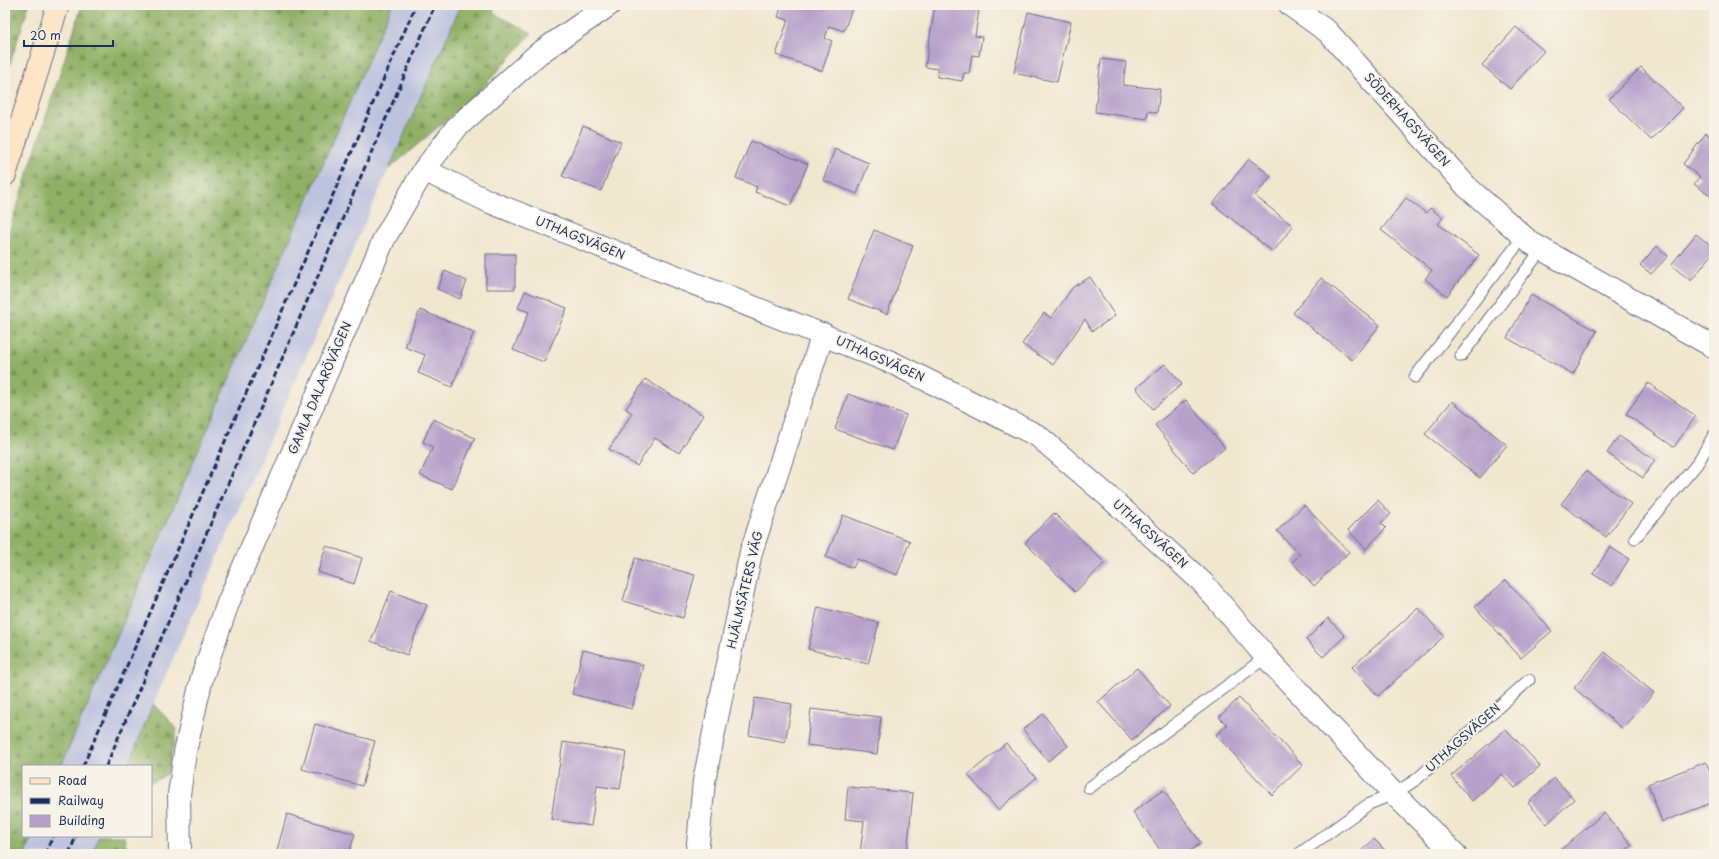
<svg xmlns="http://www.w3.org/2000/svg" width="1719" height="859" font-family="'Playpen Sans',sans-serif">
  <defs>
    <pattern id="forest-firs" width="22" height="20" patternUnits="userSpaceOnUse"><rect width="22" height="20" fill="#8fb065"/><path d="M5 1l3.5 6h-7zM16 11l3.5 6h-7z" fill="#749056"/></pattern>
  </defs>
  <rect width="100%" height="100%" fill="#f7f3e8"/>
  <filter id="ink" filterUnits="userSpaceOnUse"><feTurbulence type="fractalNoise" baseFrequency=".025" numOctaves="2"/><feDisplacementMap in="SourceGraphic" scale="8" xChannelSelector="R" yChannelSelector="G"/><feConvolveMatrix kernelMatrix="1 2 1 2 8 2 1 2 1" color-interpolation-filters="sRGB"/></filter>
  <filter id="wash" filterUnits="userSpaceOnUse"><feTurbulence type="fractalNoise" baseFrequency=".012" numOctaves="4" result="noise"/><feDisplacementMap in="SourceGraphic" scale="16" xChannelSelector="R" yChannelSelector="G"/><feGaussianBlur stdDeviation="0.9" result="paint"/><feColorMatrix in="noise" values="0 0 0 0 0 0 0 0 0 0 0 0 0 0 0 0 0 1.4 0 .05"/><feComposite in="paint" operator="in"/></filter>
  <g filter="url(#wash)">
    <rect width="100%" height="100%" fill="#f1e7cf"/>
    <!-- industrial -->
    <g fill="#bdc3de">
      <polygon points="392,5 461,5 153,704 128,766 61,766"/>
      <polygon points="32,836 99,836 92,854 25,854"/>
    </g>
    <!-- forest -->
    <g fill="url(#forest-firs)" stroke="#557062">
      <polygon points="5,5 29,5 5,79"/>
      <polygon points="82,5 392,5 61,766 23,766 23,836 32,836 25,854 5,854 5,244"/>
      <polygon points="461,5 496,5 493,13 532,33 479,92 389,169"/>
      <polygon points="153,704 177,729 167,774 151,783 151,766 128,766"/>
      <polygon points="99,836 124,836 128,854 92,854"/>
    </g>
    <g id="blocks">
      <!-- building -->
      <g fill="#b7a1cb">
        <polygon points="782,5 801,5 808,7 808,5 853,5 844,31 829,26 825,38 832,41 822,71 776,55 788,20 778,17"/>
        <polygon points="935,5 951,5 979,10 975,36 982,37 979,56 972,55 969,73 964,73 962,81 937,77 938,69 925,67"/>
        <polygon points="1028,12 1071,22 1057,82 1014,73"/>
        <polygon points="1516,27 1544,51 1510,89 1482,65"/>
        <polygon points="1101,59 1126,62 1123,85 1160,89 1157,113 1148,111 1147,119 1095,112"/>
        <polygon points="1641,67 1683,108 1651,140 1609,99"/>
        <polygon points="583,126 621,142 601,191 562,176"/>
        <polygon points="1706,133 1714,139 1714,197 1713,198 1694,184 1700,177 1683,164"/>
        <polygon points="751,141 808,164 790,206 755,192 757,187 736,178"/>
        <polygon points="835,149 869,163 857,194 823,180"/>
        <polygon points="1249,159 1271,176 1255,196 1293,226 1273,252 1213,204"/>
        <polygon points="1406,198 1426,213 1430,208 1443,218 1438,224 1479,255 1447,296 1425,279 1432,270 1381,230"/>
        <polygon points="874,230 913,246 887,314 848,299"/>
        <polygon points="1696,234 1714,248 1714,252 1691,281 1671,265"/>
        <polygon points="1657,246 1668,256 1651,274 1640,265"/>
        <rect x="486" y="254" width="29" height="35"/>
        <polygon points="445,271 467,281 460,299 437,289"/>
        <polygon points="1090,277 1115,316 1092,331 1085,319 1053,365 1022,344 1044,313 1051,318 1073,287"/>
        <polygon points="1321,278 1380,325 1352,360 1293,313"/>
        <polygon points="525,291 567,308 544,362 513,350 529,312 518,308"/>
        <polygon points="1531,295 1597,331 1573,374 1507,338"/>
        <polygon points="420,310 474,332 452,387 418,373 425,355 405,347"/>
        <polygon points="1165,364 1182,384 1153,409 1136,388"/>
        <polygon points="645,379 703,415 679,453 655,438 637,466 609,449 632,413 626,409"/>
        <polygon points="1648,383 1696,416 1674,447 1626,414"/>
        <polygon points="848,394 906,415 893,450 835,429"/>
        <polygon points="1186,400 1225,448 1193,473 1155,425"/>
        <polygon points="1452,401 1507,445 1480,478 1425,434"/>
        <polygon points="433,419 475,438 452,489 420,475 433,447 423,442"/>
        <polygon points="1619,436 1655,460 1643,478 1607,453"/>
        <polygon points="1586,471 1631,504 1606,537 1561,504"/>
        <polygon points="1378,500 1391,514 1381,523 1386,528 1366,549 1348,530"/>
        <polygon points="1304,505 1349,552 1314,586 1292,562 1300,555 1277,531"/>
        <polygon points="1054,513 1105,563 1075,592 1025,543"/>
        <polygon points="843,515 910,541 897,575 857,559 853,568 826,557"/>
        <polygon points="326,546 362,558 354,584 318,572"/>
        <polygon points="1610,547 1629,559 1612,586 1593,574"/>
        <polygon points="635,558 695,575 683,618 623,601"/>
        <polygon points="1506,580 1552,631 1521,658 1475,607"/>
        <polygon points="391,591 427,605 407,655 371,641"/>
        <polygon points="818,607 879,623 868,664 808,649"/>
        <polygon points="1418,608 1444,636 1378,696 1352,667"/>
        <polygon points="1328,618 1345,636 1323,657 1306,640"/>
        <polygon points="583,650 643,665 632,709 572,694"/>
        <polygon points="1605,652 1654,693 1623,729 1574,688"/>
        <polygon points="1137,668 1170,706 1132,740 1098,702"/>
        <polygon points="755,698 792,704 785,742 749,735"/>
        <polygon points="1239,698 1303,765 1272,795 1216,735 1227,725 1219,717"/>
        <polygon points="811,709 881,717 877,754 807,745"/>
        <polygon points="1043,714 1068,746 1048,761 1023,729"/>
        <polygon points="315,724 375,741 362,786 302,769"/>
        <polygon points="1506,729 1540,766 1515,788 1502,774 1472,801 1451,776"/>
        <polygon points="563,742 626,752 620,789 597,786 591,826 551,819"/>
        <polygon points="1006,743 1036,778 998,810 968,775"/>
        <polygon points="1706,762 1714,783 1714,802 1662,822 1648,784"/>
        <polygon points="1554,778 1574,799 1547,824 1528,803"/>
        <polygon points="848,787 913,793 907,854 860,854 864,821 845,819"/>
        <polygon points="1163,790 1201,843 1186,854 1163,854 1133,812"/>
        <polygon points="1604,813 1632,845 1621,854 1560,854 1558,852"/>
        <polygon points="287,814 355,834 349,854 276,854"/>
        <polygon points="1374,839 1389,854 1358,854"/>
      </g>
    </g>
  </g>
  <g filter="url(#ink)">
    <use href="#blocks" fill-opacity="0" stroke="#666f86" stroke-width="1"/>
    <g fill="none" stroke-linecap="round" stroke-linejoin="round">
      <!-- lane casing -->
      <g stroke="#666f86" stroke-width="13">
        <g id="lane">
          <polyline points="1461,356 1542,249"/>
          <polyline points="1415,377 1524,236"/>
          <polyline points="1635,538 1697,464 1714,435"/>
          <polyline points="1089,788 1266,657"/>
          <polyline points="1299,854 1369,804 1394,794 1417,779 1529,680"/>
        </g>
      </g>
      <!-- street casing -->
      <g stroke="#666f86" stroke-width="24">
        <g id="street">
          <polyline points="1290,5 1328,32 1467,187 1531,243 1714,347"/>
          <polyline points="424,170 490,202 893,363 1038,436 1109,497 1203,583 1266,657 1394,794 1455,854"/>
          <polyline points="180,854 179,795 185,752 202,677 228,603 384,239 424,170 457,127 538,54 609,5"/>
          <polyline points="697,854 704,781 751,552 823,334"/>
        </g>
      </g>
      <!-- secondary casing -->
      <g stroke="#666f86" stroke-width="24">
        <polyline id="secondary" points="5,175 58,5"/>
      </g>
      <!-- lane -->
      <use href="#lane" stroke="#fff" stroke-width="11"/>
      <!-- street -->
      <use href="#street" stroke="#fff" stroke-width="22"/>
      <!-- secondary -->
      <use href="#secondary" stroke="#fde5c5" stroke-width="22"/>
      <!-- rail -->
      <g stroke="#1b2f5e" stroke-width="3" stroke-dasharray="6 3" stroke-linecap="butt">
        <polyline points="83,766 416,5"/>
        <polyline points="106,766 435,5"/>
        <polyline points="45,854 53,836"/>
        <polyline points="69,854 76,836"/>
      </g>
    </g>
  </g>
  <g text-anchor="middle" stroke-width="4" stroke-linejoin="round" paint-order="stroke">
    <!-- street labels -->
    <g font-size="12" fill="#1b2f5e" stroke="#f7f3e8">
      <text transform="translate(1407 120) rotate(48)" y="4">SÖDERHAGSVÄGEN</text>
      <text transform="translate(580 238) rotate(22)" y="4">UTHAGSVÄGEN</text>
      <text transform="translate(880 359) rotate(24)" y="4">UTHAGSVÄGEN</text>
      <text transform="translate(320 388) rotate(-67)" y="4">GAMLA DALARÖVÄGEN</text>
      <text transform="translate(1150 534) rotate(42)" y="4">UTHAGSVÄGEN</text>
      <text transform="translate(745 590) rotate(-77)" y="4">HJÄLMSÄTERS VÄG</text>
      <text transform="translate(1463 738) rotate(-42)" y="4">UTHAGSVÄGEN</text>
    </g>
  </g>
  <!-- margin -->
  <rect width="1719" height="859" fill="none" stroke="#f7f3e8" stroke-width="20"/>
  <!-- legend -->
  <rect x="22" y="765" width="130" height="72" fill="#f7f3e8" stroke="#9fa5b1"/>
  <rect x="30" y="778" width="20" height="6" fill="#fde5c5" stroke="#9fa5b1"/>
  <text x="58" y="785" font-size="12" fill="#1b2f5e">Road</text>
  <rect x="30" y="798" width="20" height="6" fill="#1b2f5e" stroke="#9fa5b1"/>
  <text x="58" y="805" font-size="12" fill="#1b2f5e">Railway</text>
  <rect x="30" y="815" width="20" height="12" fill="#b7a1cb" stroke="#9fa5b1"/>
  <text x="58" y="825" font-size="12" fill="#1b2f5e">Building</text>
  <!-- scale -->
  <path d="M24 40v6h89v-6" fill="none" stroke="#1b2f5e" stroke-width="2"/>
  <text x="30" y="40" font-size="12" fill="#1b2f5e" stroke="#f7f3e8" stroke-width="3" paint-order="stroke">20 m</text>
</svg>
